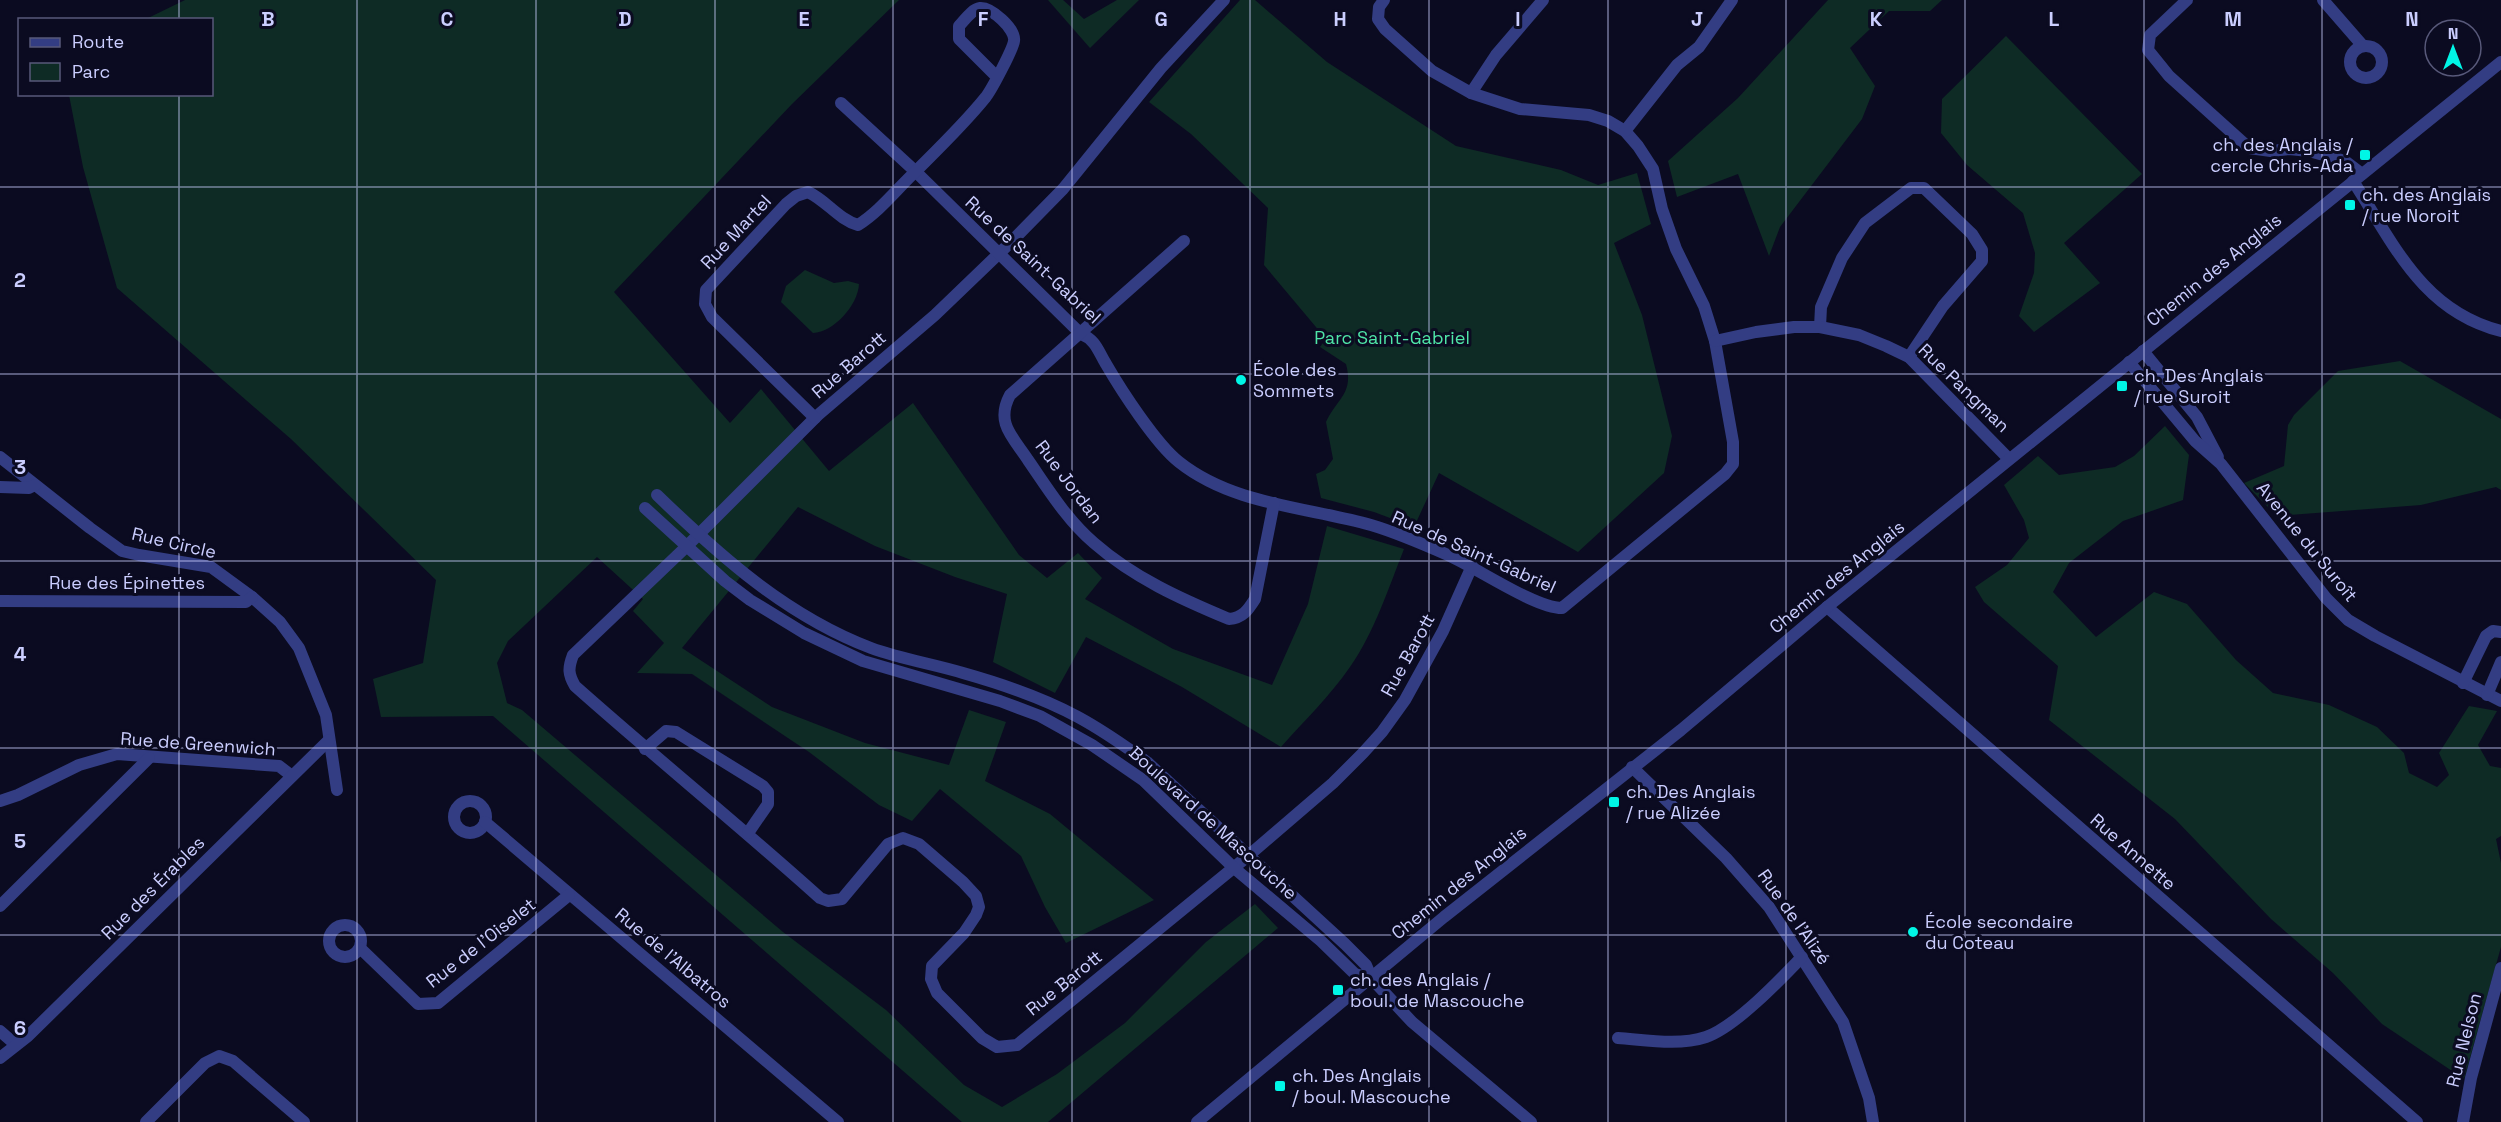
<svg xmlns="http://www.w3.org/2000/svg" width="2501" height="1122" font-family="'Space Grotesk',sans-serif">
  <rect width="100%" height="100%" fill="#0b0b21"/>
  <!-- green -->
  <g fill="#0e2b25">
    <path d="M185,0h714l-107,104 -178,188 116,131 31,-34 68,82 84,-68 106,152 28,23 31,-25 24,25 -17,21 88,50 99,36 36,-81 19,-78 77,23c-15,38 -30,84 -54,118 -20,29 -46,54 -69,80l-99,-60 -96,-50 -31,56 -62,-31 14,-68 -52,-17 -80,-31 -77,-39 -116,141 90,59 93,36 84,22 20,-55 37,12 -21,59 65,33 104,86 -88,43 -21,-36 -24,-51 -81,-67 -28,32 -33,-16 -70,-53 -117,-78 -55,-1 27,-30 -31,-32 10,-12 -46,-42 -89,84 -11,22 10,40 15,7 261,222 103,78 78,75 38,22 55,-33 68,-51 81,-81 49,-38 23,24 -230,194h-86l-469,-406 -112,1 -8,-38 50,-16 13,-83 -145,-141 -174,-151 -34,-121 -14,-72 143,-1v-74l-66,-1z"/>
    <polygon points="1048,0 1063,0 1084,19 1117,0 1139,0 1090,48"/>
    <path d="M1240,0h15l72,62 129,84 105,24 37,15 39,-12 14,51 -37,19 28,72 30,121 -8,37 -86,79 -139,-79 -25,54 -40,-15 -53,-14 -5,-24 9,-4 8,-11 -7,-37c11,-24 28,-28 20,-58l-26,-17 6,-8 -62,-74 4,-57 -77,-74 -42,-32z"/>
    <polygon points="1828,0 1942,0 1930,11 1889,11 1850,48 1875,86 1862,119 1780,227 1769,256 1738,174 1677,197 1668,161 1738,98"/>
    <polygon points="2006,36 2142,174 2064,243 2100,283 2034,332 2019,316 2034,273 2035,253 2023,213 1967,165 1941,133 1942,99"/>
    <path d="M805,270l29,13 14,-2 11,3c-1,21 -25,48 -46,49l-32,-31 5,-16z"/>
    <polygon points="2400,361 2501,419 2501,490 2496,487 2421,505 2277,516 2244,483 2284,466 2288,425 2294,415 2338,371"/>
    <polygon points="2165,426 2189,455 2183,500 2123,521 2069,563 2053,592 2096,637 2154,592 2187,604 2236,660 2273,693 2329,705 2377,727 2404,753 2409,773 2437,787 2449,775 2439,753 2469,706 2497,711 2478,745 2490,766 2501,768 2501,836 2496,839 2501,863 2501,947 2464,1079 2382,1024 2333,973 2271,919 2175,819 2049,720 2058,666 1984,602 1975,587 2007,565 2029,538 2024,520 2004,485 2038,456 2059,475 2115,467 2134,456"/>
  </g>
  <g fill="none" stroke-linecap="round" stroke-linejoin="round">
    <!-- minor -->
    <g stroke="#333d83" stroke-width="12">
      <path d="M1224,0l-63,68 -98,121 -51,52 -77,74 -117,100 -132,132 -113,108c-5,13 -5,19 2,31 81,72 165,140 245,212l8,3 14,-2 46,-55 15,-6 16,6 44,38 13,14 3,11 -3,8 -12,18 -32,33 -1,13 6,14 45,45 15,9 20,-2 231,-189 85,-73 30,-30 19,-21 23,-32 38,-69 29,-65"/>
      <polyline points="2187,0 2150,35 2148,50 2169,76 2249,148 2271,151 2289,149 2309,151 2345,161 2362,174"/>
      <polyline points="2323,0 2363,46"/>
      <circle cx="2366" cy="62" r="16"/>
      <polyline points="1471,93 1496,55 1543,0"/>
      <path d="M841,103l74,68 166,163c15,6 17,17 25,30 15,26 50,80 73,98 54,43 128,45 192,63 27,8 52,19 77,30 29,13 87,53 114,53l163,-134 8,-10v-22l-18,-101 -11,-35 -28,-57 -14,-40 -9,-40 -15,-23 -13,-15 -17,-10 -19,-6 -69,-6 -49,-16 -39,-22 -47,-42 -7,-10 1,-12 5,-7"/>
      <polyline points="1625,131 1677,65 1699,47 1732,0"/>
      <path d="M2353,181c41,63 69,130 148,150"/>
      <path d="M1184,241l-174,154c-15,28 3,42 18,65 20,29 39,60 66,83 40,35 87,56 135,76 14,-1 19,-9 26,-20l19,-96"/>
      <polyline points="1820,327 1821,307 1842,258 1865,223 1911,188 1924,188 1972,234 1982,250 1982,261 1943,306 1909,357"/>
      <polyline points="1715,341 1756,332 1794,327 1820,327 1859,335 1886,346 1909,357 2009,459"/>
      <polyline points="2143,351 2197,417 2218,457"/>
      <polyline points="2129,362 2195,441 2221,464 2326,598 2348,620 2375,636 2501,701"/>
      <path d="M815,418l-103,-101 -7,-13 1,-14 80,-86 10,-8 12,-4c19,9 30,27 50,33 22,-14 38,-35 57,-53 24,-24 49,-48 70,-74 6,-7 28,-49 29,-57 2,-12 -23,-34 -34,-33 -8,1 -16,13 -21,18v13l38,38"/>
      <polyline points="0,457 90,528 122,551 139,555 211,567 252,597 280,622 299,648 326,715 337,790"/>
      <polyline points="0,487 29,488 35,485"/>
      <path d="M657,495c64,62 130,121 214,153 30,11 62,16 92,25 39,11 80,25 115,44 24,13 47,29 69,45l198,182 21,21 6,14 40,43 119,100"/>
      <polyline points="645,508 725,581 750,600 804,633 863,661 1000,701 1040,716 1092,745 1143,780 1234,868 1321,941 1355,974 1372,979"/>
      <polyline points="0,601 246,602 252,597"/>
      <polyline points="1827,607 2417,1122"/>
      <polyline points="2463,683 2486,636 2493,631 2501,632"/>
      <polyline points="2487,695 2501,662"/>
      <polyline points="645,749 666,731 676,732 763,786 768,792 768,804 748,833"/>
      <polyline points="1632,767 1726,858 1769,907 1843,1022 1869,1098 1873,1122"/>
      <polyline points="0,801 18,795 79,765 117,754 279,766 292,776"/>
      <circle cx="470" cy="817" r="16"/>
      <polyline points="485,822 838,1122"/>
      <polyline points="0,906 149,758"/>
      <circle cx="345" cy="941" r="16"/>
      <polyline points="360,948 418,1004 438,1003 569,895"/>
      <polyline points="0,1031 16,1045"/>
      <path d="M1618,1038c28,2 61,8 88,-1 29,-10 74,-57 96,-80"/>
      <polyline points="0,1058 28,1036 329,740"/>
      <polyline points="146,1122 205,1063 219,1056 233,1061 304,1122"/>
      <polyline points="1197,1122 1444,917 1681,730 1827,607 2501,62"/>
      <polyline points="2463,1122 2471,1078 2501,968"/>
    </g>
  </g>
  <!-- grid -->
  <path fill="none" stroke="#cbceff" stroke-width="1.5" stroke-opacity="0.55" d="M179,0v20M357,0v1122M536,0v1122M715,0v1122M893,0v1122M1072,0v1122M1250,0v1122M1429,0v1122M1608,0v1122M1786,0v1122M1965,0v1122M2144,0v1122M2322,0v1122M179,94v1028M0,187h2501M0,374h2501M0,561h2501M0,748h2501M0,935h2501"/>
  <!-- markers -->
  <g fill="#00f6e6" stroke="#0b0b21" stroke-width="2">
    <rect x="2359" y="149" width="12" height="12" rx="3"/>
    <rect x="2344" y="199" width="12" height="12" rx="3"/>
    <circle cx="1241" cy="380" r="6"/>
    <rect x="2116" y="380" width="12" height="12" rx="3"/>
    <rect x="1608" y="796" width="12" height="12" rx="3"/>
    <circle cx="1913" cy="932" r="6"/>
    <rect x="1332" y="984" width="12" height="12" rx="3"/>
    <rect x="1274" y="1080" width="12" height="12" rx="3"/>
  </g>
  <g text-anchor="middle" stroke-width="6" stroke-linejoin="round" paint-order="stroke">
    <!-- poi labels -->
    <g font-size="18" fill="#cbceff" stroke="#0b0b21" text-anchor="start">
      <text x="2353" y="151" text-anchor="end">ch. des Anglais /<tspan x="2353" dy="21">cercle Chris-Ada</tspan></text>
      <text x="2362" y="201">ch. des Anglais<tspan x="2362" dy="21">/ rue Noroit</tspan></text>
      <text x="1253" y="376">École des<tspan x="1253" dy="21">Sommets</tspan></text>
      <text x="2134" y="382">ch. Des Anglais<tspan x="2134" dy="21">/ rue Suroit</tspan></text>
      <text x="1626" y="798">ch. Des Anglais<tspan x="1626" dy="21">/ rue Alizée</tspan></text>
      <text x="1925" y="928">École secondaire<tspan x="1925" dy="21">du Coteau</tspan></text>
      <text x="1350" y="986">ch. des Anglais /<tspan x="1350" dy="21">boul. de Mascouche</tspan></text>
      <text x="1292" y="1082">ch. Des Anglais<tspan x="1292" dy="21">/ boul. Mascouche</tspan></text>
    </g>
    <!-- street labels -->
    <g font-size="18" fill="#cbceff" stroke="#0b0b21">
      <text transform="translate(736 232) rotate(-47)" y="6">Rue Martel</text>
      <text transform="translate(1033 260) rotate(43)" y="6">Rue de Saint-Gabriel</text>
      <text transform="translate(2214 270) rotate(-39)" y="6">Chemin des Anglais</text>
      <text transform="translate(849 365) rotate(-41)" y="6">Rue Barott</text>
      <text transform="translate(1964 388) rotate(44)" y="6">Rue Pangman</text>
      <text transform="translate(1069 482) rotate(53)" y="6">Rue Jordan</text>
      <text transform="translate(2307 542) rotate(51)" y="6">Avenue du Suroît</text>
      <text transform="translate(174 543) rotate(13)" y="6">Rue Circle</text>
      <text transform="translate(1474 552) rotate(24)" y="6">Rue de Saint-Gabriel</text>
      <text transform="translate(1837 577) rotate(-39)" y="6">Chemin des Anglais</text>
      <text x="127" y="589">Rue des Épinettes</text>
      <text transform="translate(1408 655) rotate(-61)" y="6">Rue Barott</text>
      <text transform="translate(198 744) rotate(4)" y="6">Rue de Greenwich</text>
      <text transform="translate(1213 823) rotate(42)" y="6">Boulevard de Mascouche</text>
      <text transform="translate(2133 852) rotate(41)" y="6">Rue Annette</text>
      <text transform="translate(1459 883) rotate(-39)" y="6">Chemin des Anglais</text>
      <text transform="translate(153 888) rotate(-45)" y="6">Rue des Érables</text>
      <text transform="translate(1794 917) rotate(55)" y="6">Rue de l'Alizé</text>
      <text transform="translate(481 943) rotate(-38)" y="6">Rue de l'Oiselet</text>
      <text transform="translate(673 958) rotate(40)" y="6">Rue de l'Albatros</text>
      <text transform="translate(1064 983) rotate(-39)" y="6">Rue Barott</text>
      <text transform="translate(2464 1040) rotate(-76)" y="6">Rue Nelson</text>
    </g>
    <!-- park labels -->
    <g font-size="18" fill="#4fe6a8" stroke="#0b0b21">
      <text x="1392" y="344">Parc Saint-Gabriel</text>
    </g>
  </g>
  <g font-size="20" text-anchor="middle" font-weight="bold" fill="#cbceff" stroke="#0b0b21" stroke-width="6" stroke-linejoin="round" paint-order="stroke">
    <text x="268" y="26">B</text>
    <text x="447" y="26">C</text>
    <text x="625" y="26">D</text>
    <text x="804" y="26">E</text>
    <text x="983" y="26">F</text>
    <text x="1161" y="26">G</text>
    <text x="1340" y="26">H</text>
    <text x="1518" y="26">I</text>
    <text x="1697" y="26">J</text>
    <text x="1876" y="26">K</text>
    <text x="2054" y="26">L</text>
    <text x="2233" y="26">M</text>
    <text x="2412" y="26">N</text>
    <text x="20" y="287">2</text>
    <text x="20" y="474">3</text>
    <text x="20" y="661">4</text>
    <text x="20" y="848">5</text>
    <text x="20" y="1035">6</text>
  </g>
  <!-- legend -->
  <rect x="18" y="18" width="195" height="78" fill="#0b0b21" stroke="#58597a" stroke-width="1.5"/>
  <rect x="30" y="38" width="30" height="9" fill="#333d83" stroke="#58597a" stroke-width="1.5"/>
  <text x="72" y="48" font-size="18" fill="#cbceff">Route</text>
  <rect x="30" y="63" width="30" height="18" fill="#0e2b25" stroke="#58597a" stroke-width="1.5"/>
  <text x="72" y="78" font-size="18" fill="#cbceff">Parc</text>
  <!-- north arrow -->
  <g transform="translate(2453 48)"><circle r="28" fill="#0b0b21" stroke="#58597a" stroke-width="1.5"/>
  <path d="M0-4.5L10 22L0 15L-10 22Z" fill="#00f6e6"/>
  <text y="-9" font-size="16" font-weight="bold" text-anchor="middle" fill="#cbceff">N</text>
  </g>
</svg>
